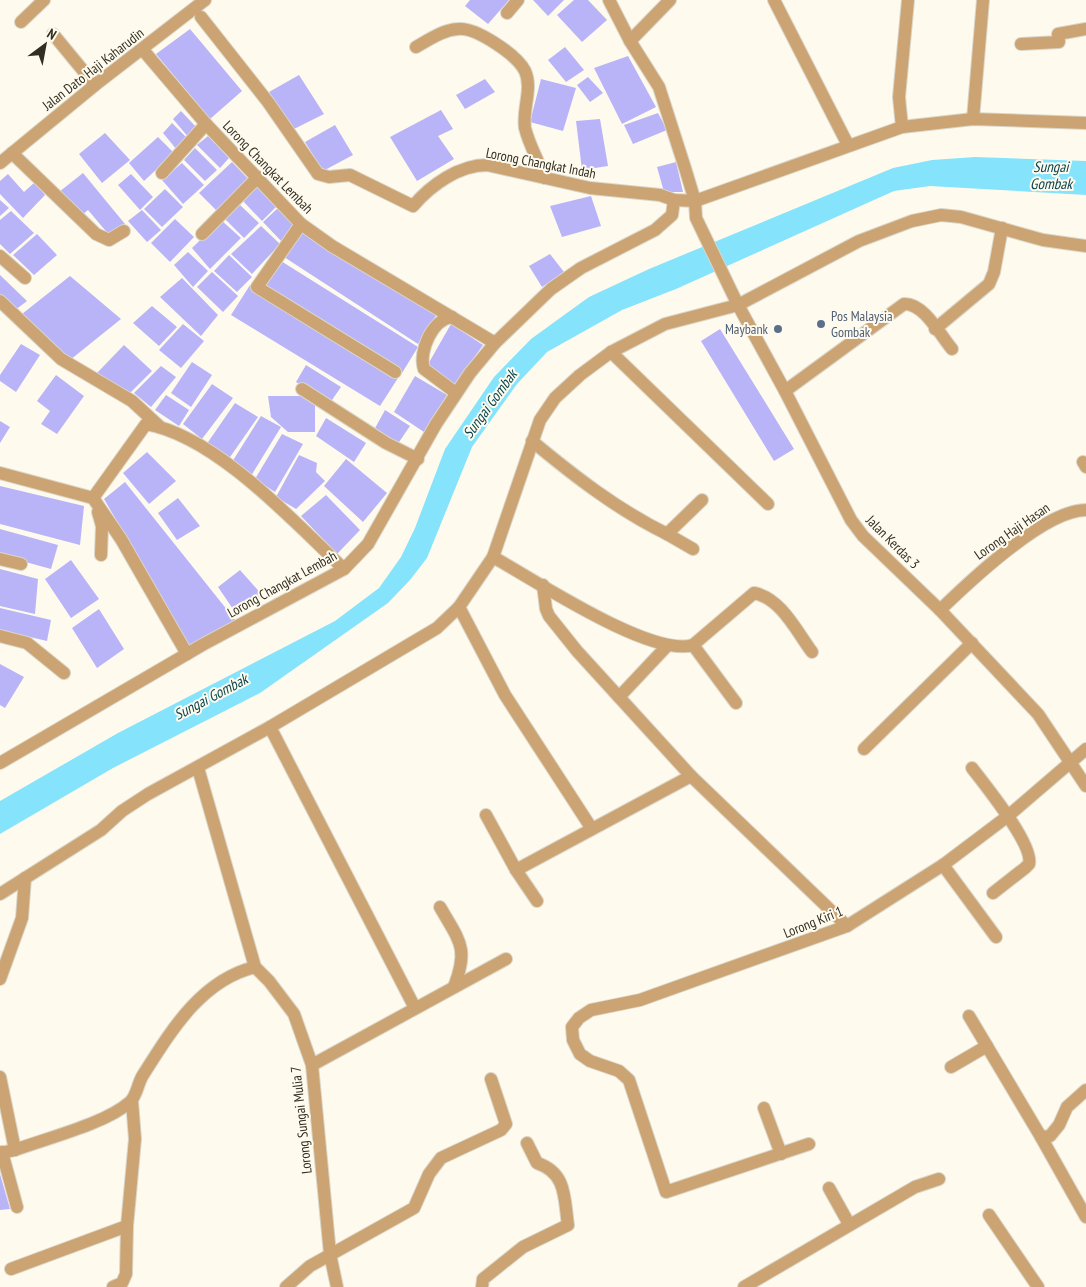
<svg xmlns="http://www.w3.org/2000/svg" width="1086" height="1287" font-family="'PT Sans Narrow',sans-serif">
  <rect width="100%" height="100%" fill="#fefbee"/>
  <!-- water -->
  <polygon fill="#85e3fb" points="975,157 1086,161 1086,195 930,186 894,191 676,289 622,310 547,352 517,384 472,447 427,558 410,580 388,603 260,693 113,768 0,834 0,801 118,733 335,621 379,588 401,557 415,528 445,449 494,377 531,339 589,297 649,269 893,168 932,160"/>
  <!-- building -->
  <g fill="#b9b4f8">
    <polygon points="470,0 509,0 488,24 465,6"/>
    <polygon points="533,0 564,0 548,16"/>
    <polygon points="574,0 588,0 607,20 582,42 557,15"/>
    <polygon points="190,29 242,91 210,119 156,54"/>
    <polygon points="565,47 584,70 566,82 548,60"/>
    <polygon points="628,56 656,107 622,124 594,68"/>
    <polygon points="299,75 324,114 294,129 269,92"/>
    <polygon points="588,77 603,93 590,102 577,85"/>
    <polygon points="485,79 495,92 465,109 456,95"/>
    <polygon points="541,79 576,88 563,131 530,122"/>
    <polygon points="441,110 453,129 438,136 454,159 417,181 390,137"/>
    <polygon points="181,111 198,129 189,138 173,119"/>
    <polygon points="658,113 667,130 633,144 624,125"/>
    <polygon points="600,119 608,166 582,170 576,121"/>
    <polygon points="172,123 188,139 177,150 163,133"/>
    <polygon points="335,125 353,155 323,171 305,142"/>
    <polygon points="105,133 130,160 102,183 79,154"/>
    <polygon points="208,136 229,158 220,168 197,145"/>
    <polygon points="158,137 174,153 144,181 129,163"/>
    <polygon points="195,148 217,170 205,181 184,160"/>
    <polygon points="232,162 250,181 218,212 199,193"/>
    <polygon points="676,162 683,192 664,192 657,167"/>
    <polygon points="182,163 204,185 183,204 162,180"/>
    <polygon points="83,173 125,224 110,236 88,210 81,216 59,192"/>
    <polygon points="8,174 24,192 35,182 45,195 23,218 0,194 0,181"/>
    <polygon points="131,174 153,197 140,210 118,185"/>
    <polygon points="258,184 278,205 262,221 242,200"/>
    <polygon points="165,189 183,207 162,227 144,209"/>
    <polygon points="591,196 601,226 562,237 550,206"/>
    <polygon points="0,200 9,208 0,216"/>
    <polygon points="239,204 259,223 244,238 224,218"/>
    <polygon points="279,207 297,225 283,243 263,222"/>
    <polygon points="142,210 161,230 147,242 128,221"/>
    <polygon points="11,211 34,233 10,254 0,244 0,220"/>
    <polygon points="175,219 194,237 170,262 151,243"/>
    <polygon points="221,220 241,238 210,269 192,248"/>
    <polygon points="261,226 280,244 252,274 231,254"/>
    <polygon points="303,231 437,314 418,344 284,257"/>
    <polygon points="37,234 57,255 34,275 13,255"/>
    <polygon points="188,252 208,271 193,287 174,265"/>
    <polygon points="550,254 564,272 542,287 529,266"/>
    <polygon points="229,255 252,277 237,292 214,271"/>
    <polygon points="281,261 418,347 402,373 262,286"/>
    <polygon points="212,272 238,296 223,312 197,287"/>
    <polygon points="0,275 27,301 14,311 0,297"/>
    <polygon points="70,276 121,319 70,360 22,314"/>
    <polygon points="182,278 218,315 201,336 160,297"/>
    <polygon points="250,285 398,378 380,406 231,315"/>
    <polygon points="152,306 177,327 159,346 133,323"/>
    <polygon points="183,324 204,341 181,368 159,350"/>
    <polygon points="451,324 483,345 454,386 427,366"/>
    <polygon points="720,329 794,449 774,461 701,341"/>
    <polygon points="21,344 40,355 16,392 0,381 0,375"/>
    <polygon points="124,345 152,371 129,394 97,373"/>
    <polygon points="192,362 212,375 191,407 171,393"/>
    <polygon points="306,365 341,387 330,403 296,382"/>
    <polygon points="161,366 176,377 151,407 134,393"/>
    <polygon points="56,375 84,396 57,434 41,424 50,411 37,401"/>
    <polygon points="415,376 447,395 424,432 394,412"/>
    <polygon points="212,384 233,398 202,439 183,424"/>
    <polygon points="166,395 189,410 179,426 155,410"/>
    <polygon points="268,396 300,396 315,405 315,432 288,432 271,417"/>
    <polygon points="235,403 258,417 228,460 206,445"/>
    <polygon points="385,410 410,426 397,445 374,430"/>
    <polygon points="261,416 281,427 251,476 232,462"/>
    <polygon points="326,418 366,443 354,462 316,436"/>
    <polygon points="0,421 10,427 0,443"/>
    <polygon points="282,434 303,444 275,492 255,479"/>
    <polygon points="147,452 176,481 149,504 123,473"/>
    <polygon points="299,455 317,463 316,472 325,481 296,509 276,497"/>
    <polygon points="346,459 387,493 363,522 324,486"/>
    <polygon points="125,482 236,621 189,645 104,499"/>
    <polygon points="0,486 84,506 80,545 0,524"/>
    <polygon points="326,495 360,530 337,554 301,516"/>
    <polygon points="178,498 200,526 177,540 158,513"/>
    <polygon points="0,529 58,545 51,569 0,555"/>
    <polygon points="71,560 99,599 71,618 45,579"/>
    <polygon points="0,569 38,579 35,614 0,606"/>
    <polygon points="240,570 263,596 237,615 218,587"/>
    <polygon points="0,608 51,620 47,641 0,630"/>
    <polygon points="99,609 124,649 97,668 72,628"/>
    <polygon points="0,664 24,677 5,708 0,705"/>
    <polygon points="0,1174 10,1209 0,1210"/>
  </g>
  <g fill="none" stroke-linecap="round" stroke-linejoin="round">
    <!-- minor casing -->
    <g stroke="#d9d6c9" stroke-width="14">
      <g id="minor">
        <polyline points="609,0 630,41 659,87 685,168 695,201 696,218 738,305 785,391 851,520 863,536 940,610 1038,714 1086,786"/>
        <polyline points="774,0 848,145"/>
        <polyline points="507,13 518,0"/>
        <path d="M201,17l67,85 50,72 11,3 21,-2 63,31c18,-21 46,-41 74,-41l103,23 70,7 14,5 21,1 207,-74 71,-8 113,4"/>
        <polyline points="21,22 44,0"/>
        <polyline points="53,34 95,85"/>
        <polyline points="630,41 670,0"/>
        <polyline points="1021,44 1059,42 1058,34 1086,29"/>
        <path d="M416,47c14,-8 27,-17 42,-18 18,-2 59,26 67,42 8,17 -3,39 0,57 4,17 14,34 20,50"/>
        <polyline points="143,50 206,124 301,224 332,246 495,343"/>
        <polyline points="973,119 983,0"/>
        <polyline points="902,127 899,97 908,0"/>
        <polyline points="12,153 96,234 109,240 124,231"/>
        <polyline points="0,163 95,85 205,0"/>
        <polyline points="162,173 206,124"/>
        <polyline points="301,224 257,287 395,372"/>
        <polyline points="202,234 258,177"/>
        <polyline points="0,256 25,278"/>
        <polyline points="0,301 61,359 132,401 160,427"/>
        <path d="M452,317c-19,2 -34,34 -28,52l32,24"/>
        <polyline points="935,329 989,284 994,272 1002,228"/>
        <polyline points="611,352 768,504"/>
        <polyline points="302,389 386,443 418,459"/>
        <path d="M785,391l119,-87c20,-1 36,31 48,45"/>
        <path d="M532,441c42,35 86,69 135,93l35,-34"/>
        <polyline points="1083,462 1086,467"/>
        <polyline points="0,473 93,498 121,539 187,654"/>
        <path d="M93,498l53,-74c70,12 147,97 198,145"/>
        <polyline points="98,512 102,526 101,555"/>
        <polyline points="667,534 693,549"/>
        <path d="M493,557c40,22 158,101 200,88l61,-52c27,5 43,39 58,59"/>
        <polyline points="0,559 21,564"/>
        <polyline points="543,585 546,609 549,616 577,651 691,776 847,926"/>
        <polyline points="459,607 505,695 592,829"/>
        <path d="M940,610c30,-29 104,-100 146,-100"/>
        <polyline points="0,636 27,643 64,673"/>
        <polyline points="693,645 736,703"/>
        <polyline points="619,697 667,646"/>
        <polyline points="270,727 415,1008"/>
        <polyline points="864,749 972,643"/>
        <polyline points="0,763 204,644 344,569 368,544 436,424 470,373 495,343 551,289 581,268 655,230 672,215 674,200"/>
        <polyline points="198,768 255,967 269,981 294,1014 312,1065 330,1254 337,1287"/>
        <path d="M972,768c13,17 62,77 57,96l-4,4 -32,25"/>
        <polyline points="486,815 516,870 537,901"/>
        <polyline points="943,865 996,937"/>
        <polyline points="516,870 691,776"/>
        <polyline points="0,894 101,830 122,811 148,794 270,727 437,628 459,607 493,557 540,420 555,398 580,375 611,352 665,324 738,305 859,241 912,221 941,215 961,217 1043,240 1086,246"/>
        <path d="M440,907c20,35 29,41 14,80"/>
        <polyline points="0,979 22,918 25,878"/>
        <polyline points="969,1016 1041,1137 1050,1136 1059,1125 1067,1107 1086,1090"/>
        <polyline points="312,1065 506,959"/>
        <polyline points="951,1067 987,1046"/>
        <polyline points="0,1077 15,1150"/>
        <polyline points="764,1108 781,1154"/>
        <polyline points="1041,1137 1086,1217"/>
        <polyline points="809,1144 666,1192 629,1080 619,1071 590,1061 580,1054 573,1040 572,1027 579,1018 591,1010 640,1000 847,926 943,865 1008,816 1086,749"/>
        <polyline points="2,1152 17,1207"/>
        <path d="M0,1153l15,-3c32,-12 90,-26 115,-48 7,-6 8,-20 13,-27 28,-44 58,-95 112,-108"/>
        <polyline points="829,1188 849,1224"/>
        <polyline points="989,1215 1038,1287"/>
        <polyline points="11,1269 127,1226"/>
        <polyline points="113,1287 122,1283 126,1274 127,1226 135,1139 132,1101"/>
        <polyline points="286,1287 310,1266 414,1208 429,1174 441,1158 501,1130 506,1124 491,1079"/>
        <path d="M482,1287l1,-8 40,-32 45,-22c-4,-27 -1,-52 -31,-62l-10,-20"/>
        <polyline points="744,1287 915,1187 939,1179"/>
      </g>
    </g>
    <!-- minor -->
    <use href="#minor" stroke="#cca372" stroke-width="12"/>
  </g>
  <!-- markers -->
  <g fill="#5c6f8a" stroke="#fefbee" stroke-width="2">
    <circle cx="821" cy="324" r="5"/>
    <circle cx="778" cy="329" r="5"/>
  </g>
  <g text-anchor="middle" stroke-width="4" stroke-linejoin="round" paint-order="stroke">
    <!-- street labels -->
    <g font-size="14" fill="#322f22" stroke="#fefbee">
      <text transform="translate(93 69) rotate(-38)" y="5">Jalan Dato Haji Kaharudin</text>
      <text transform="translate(541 163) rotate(11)" y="5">Lorong Changkat Indah</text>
      <text transform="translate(268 167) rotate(46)" y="5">Lorong Changkat Lembah</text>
      <text transform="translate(1012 531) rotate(-35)" y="5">Lorong Haji Hasan</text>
      <text transform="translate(893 542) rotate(45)" y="5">Jalan Kerdas 3</text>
      <text transform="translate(282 584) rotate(-29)" y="5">Lorong Changkat Lembah</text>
      <text transform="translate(813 922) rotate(-22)" y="5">Lorong Kiri 1</text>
      <text transform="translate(301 1120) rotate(-96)" y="5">Lorong Sungai Mulia 7</text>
    </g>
    <!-- service labels -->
    <g font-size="14" fill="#4e5e75" stroke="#fefbee" text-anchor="start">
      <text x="831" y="321">Pos Malaysia<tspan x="831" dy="16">Gombak</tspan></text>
      <text x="768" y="334" text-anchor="end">Maybank</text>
    </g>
    <!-- water labels -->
    <g font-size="15" font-style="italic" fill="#0a4551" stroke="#fefbee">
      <text x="1051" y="172">Sungai<tspan x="1051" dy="17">Gombak</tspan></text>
      <text transform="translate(490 404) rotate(-54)" y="5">Sungai Gombak</text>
      <text transform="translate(211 697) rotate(-28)" y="5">Sungai Gombak</text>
    </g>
  </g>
  <!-- north arrow -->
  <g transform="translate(45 45) rotate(32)" stroke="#fefbee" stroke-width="4" paint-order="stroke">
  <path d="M0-4L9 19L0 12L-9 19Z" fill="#322f22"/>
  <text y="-8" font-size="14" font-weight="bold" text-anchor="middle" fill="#322f22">N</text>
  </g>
</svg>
